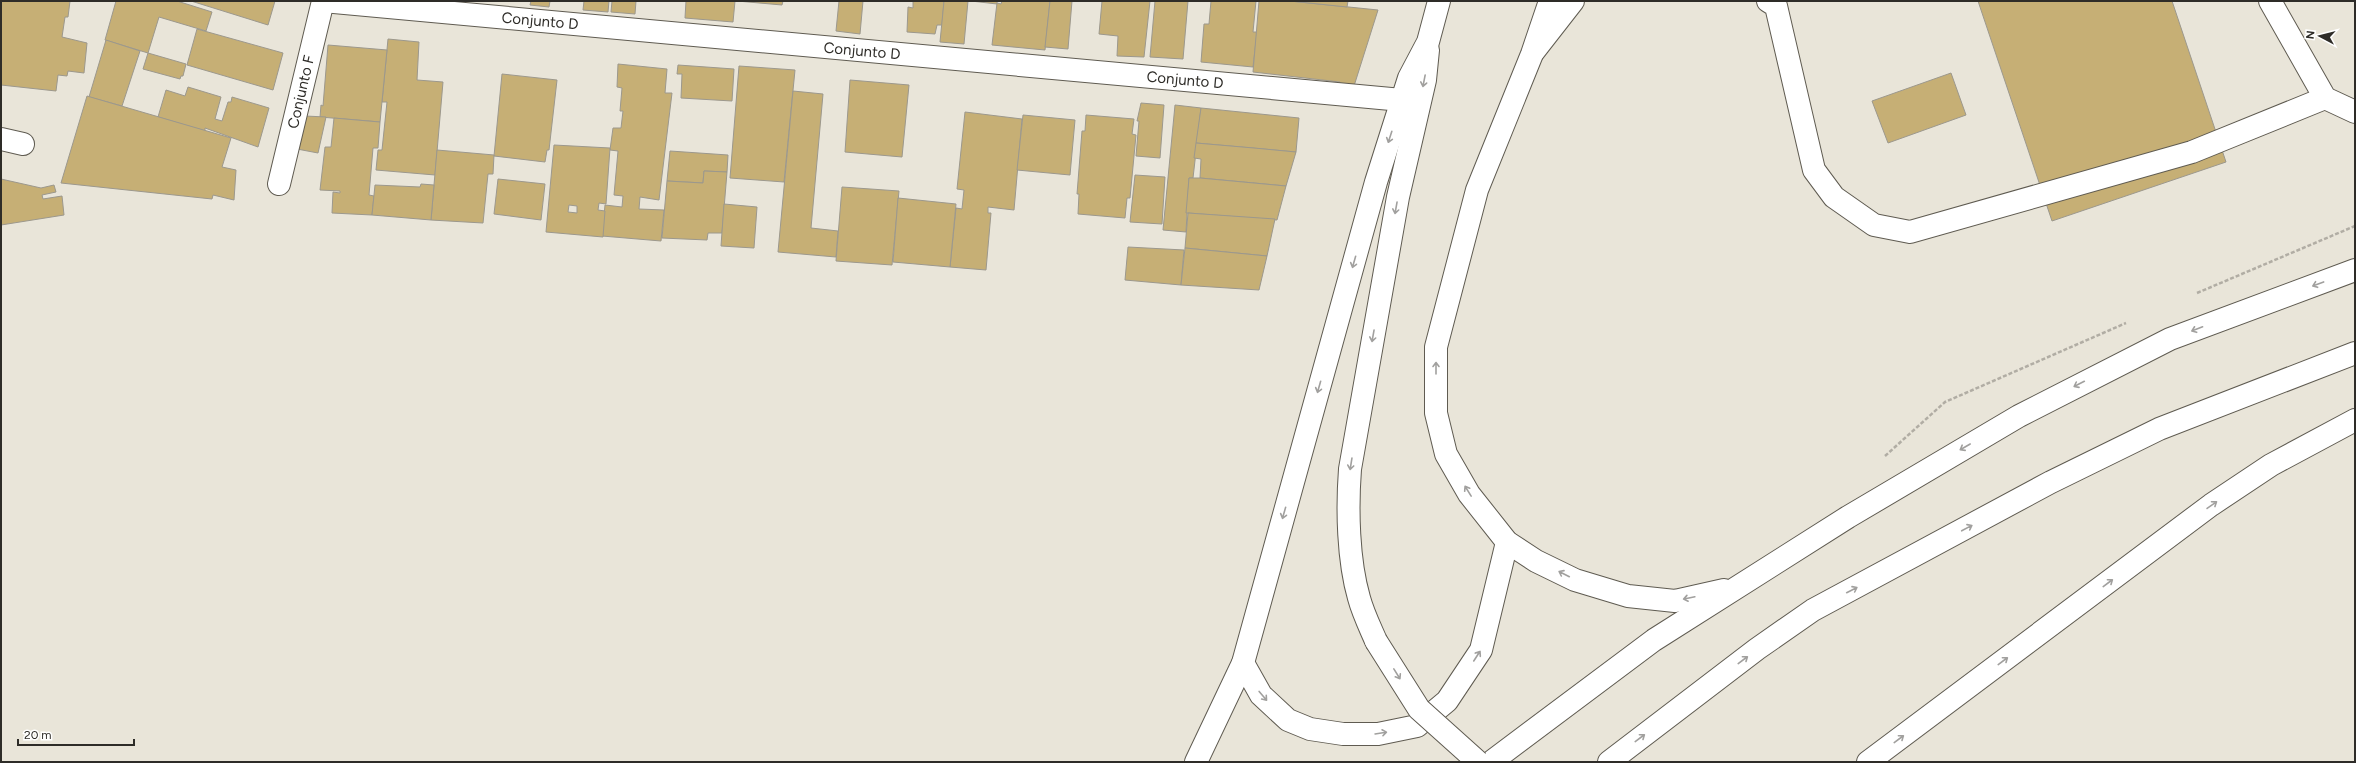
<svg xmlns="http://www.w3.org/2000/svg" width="2356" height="763" font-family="Figtree,sans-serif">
  <rect width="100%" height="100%" fill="#e9e5d9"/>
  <!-- building -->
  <g fill="#c6af75" stroke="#9c988d" fill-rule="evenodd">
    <polygon points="1,1 70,1 68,17 65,17 62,37 87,43 84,73 68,71 67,76 58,75 56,91 1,85"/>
    <polygon points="116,1 177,1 212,12 206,31 159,17 148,53 105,40"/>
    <polygon points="191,1 275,1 268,25"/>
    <polygon points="531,1 550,1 549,7 530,5"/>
    <polygon points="584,1 609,1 608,12 583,10"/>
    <polygon points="612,1 636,1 635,14 611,12"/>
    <polygon points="686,1 735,1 733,22 685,18"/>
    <polygon points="737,1 783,1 782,5"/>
    <polygon points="839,1 863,1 860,34 836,31"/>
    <polygon points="913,1 944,1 942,25 937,25 935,34 907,32 908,7 913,8"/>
    <polygon points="944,1 968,1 964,44 940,42"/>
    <polygon points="971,1 997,1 997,4"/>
    <polygon points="1002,1 1050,1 1045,50 992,45 997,3 1001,4"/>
    <polygon points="1050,1 1072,1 1068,49 1045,47"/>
    <polygon points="1102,1 1150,1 1144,57 1117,56 1118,36 1099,34"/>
    <polygon points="1155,1 1188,1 1183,59 1150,57"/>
    <polygon points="1211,1 1256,1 1253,32 1257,32 1253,67 1201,62 1204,24 1209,24"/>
    <polygon points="1259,1 1290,1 1378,10 1354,86 1340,84 1340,82 1253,72"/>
    <polygon points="1290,1 1348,1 1347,7"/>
    <polygon points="1978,1 2172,1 2226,162 2052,221"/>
    <polygon points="197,29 283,53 273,90 187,65"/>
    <polygon points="388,39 419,42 417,80 443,82 435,175 376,170 378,150 382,150 387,102 382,102"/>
    <polygon points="106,40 140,51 122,106 89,97"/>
    <polygon points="328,45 387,50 380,122 320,117 321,105 323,106"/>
    <polygon points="148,53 186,64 183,76 181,76 180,79 143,69"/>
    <polygon points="618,64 667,69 665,93 672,93 659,200 640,197 639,209 664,210 661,241 602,236 605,205 622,207 623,196 614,195 618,151 610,150 613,128 621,128 623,111 620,111 622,88 617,87"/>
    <polygon points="678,65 734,69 732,101 681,98 682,74 677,74"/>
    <polygon points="739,66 795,70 784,182 730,178"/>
    <polygon points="1951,73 1966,115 1888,143 1872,101"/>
    <polygon points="502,74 557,80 549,150 547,150 545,162 494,156"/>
    <polygon points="850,80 909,85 902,157 845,152"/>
    <polygon points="188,87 221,97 215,119 222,121 228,102 231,102 232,97 269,108 258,147 205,128 205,131 158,117 166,90 185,96"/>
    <polygon points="793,91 823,94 811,228 838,231 836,257 778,252"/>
    <polygon points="87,96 231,138 222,167 236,170 234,200 213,195 212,199 61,183"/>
    <polygon points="1141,103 1164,105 1160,158 1136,156 1139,121 1137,121"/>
    <polygon points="1175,105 1201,108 1193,178 1189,178 1186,232 1163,230"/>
    <polygon points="1201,108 1299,118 1296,152 1196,143"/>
    <polygon points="965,112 1022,119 1014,210 988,207 988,213 991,213 986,270 950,267 956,208 962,209 964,190 957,189"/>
    <polygon points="1023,115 1075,120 1070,175 1017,170"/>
    <polygon points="1086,115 1134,119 1132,134 1136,135 1130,198 1127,198 1125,218 1078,214 1079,194 1077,194 1082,131 1085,131"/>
    <polygon points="305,116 326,117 318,153 297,149"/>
    <polygon points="334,118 380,122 378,148 373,148 369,195 374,196 372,215 332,213 333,192 340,193 340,191 320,190 325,147 331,147"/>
    <polygon points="1196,143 1254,148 1296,152 1286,186 1200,178 1201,159 1194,158"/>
    <path d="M554,145l56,3 -4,56 -7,-1 -1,7 7,1 -2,26 -57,-5zM569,205l8,1v7l-9,-1z"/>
    <polygon points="437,150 494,155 493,174 488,174 483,223 431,220"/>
    <polygon points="670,151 728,155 727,172 704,171 703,183 667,181"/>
    <polygon points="704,171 727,172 722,233 708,233 707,240 662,238 667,181 703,183"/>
    <polygon points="1135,175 1165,177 1162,224 1130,222"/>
    <polygon points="1189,178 1200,178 1286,186 1277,220 1188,213 1186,213"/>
    <polygon points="1,179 41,188 54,185 56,192 42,195 43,199 62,196 64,215 1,225"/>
    <polygon points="498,179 545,184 541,220 494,214"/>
    <polygon points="421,184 434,185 431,220 372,215 375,185 420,187"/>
    <polygon points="842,187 899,191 892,265 836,261"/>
    <polygon points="898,198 956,204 950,267 893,262"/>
    <polygon points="724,204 757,207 754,248 721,246"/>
    <polygon points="1188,213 1275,219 1267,256 1185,248"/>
    <polygon points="1128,247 1184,250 1181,285 1125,280"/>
    <polygon points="1185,248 1267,256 1259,290 1181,285"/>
  </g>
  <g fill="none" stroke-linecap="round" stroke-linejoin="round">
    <!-- minor casing -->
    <g stroke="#5f5b51" stroke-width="24">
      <g id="minor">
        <polyline points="323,1 1402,100"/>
        <polyline points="1768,1 1776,6 1814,170 1834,197 1874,225 1910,232 2192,152 2325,98"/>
        <polyline points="2270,1 2325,98 2355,112"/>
        <polyline points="1534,51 1573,1"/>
        <polyline points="1,139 23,144"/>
        <polyline points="279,184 323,1"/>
      </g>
    </g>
    <!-- major casing -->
    <g stroke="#5f5b51" stroke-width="24">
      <g id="major">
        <polyline points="1550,1 1532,54 1477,190 1436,347 1436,413 1446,454 1469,494 1507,542 1536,561 1575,580 1628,596 1675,601 1724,590"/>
        <path d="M1376,641c-6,-14 -13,-28 -17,-43 -11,-38 -12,-89 -9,-129l48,-272 27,-117 3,-30"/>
        <polyline points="1243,663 1261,695 1288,720 1310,729 1343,734 1378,734 1417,726 1447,701 1481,650 1507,542"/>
        <polyline points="1196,762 1243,663 1376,182 1409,78 1428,42 1439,1"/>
        <polyline points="1491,762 1654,640 1848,517 2019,416 2170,339 2355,270"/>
        <polyline points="1609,762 1757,649 1813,610 2051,482 2159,429 2355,353"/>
        <polyline points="1868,762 2211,505 2271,465 2355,420"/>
      </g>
    </g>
    <!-- path -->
    <g stroke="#b1ada4" stroke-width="2.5" stroke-dasharray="4 2" stroke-linecap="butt">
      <polyline points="2197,293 2355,226"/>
      <polyline points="1885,456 1945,402 2126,323"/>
    </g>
    <!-- minor -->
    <use href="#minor" stroke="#fff" stroke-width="22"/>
    <!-- major -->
    <use href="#major" stroke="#fff" stroke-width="22"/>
    <!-- major-bridge casing -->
    <g stroke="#5f5b51" stroke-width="24" stroke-linecap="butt">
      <polyline id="major-bridge" points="1376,641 1419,709 1478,762"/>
    </g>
    <!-- major-bridge -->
    <use href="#major-bridge" stroke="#fff" stroke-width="22"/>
  </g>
  <!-- one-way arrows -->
  <defs><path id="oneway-shaft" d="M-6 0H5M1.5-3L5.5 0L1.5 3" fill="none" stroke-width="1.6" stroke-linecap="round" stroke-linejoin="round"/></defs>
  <g stroke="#a1a09e">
    <use href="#oneway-shaft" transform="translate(1424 81) rotate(101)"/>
    <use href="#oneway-shaft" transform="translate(1390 137) rotate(108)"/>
    <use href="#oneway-shaft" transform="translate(1396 208) rotate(100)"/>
    <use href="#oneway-shaft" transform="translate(1354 262) rotate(106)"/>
    <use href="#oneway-shaft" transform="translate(2318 284) rotate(160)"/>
    <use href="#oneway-shaft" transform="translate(2197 329) rotate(159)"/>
    <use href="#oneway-shaft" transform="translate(1373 336) rotate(100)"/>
    <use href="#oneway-shaft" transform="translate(1436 368) rotate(-90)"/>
    <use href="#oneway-shaft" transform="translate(2079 384) rotate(153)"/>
    <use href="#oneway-shaft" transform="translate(1319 387) rotate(106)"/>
    <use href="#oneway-shaft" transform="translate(1965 447) rotate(150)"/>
    <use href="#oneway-shaft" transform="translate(1351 464) rotate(99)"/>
    <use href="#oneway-shaft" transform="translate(1468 491) rotate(-122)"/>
    <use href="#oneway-shaft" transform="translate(2212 505) rotate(-35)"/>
    <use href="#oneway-shaft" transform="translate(1284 513) rotate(106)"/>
    <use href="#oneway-shaft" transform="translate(1967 528) rotate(-28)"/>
    <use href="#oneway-shaft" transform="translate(1564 574) rotate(-153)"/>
    <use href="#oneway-shaft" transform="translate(2108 583) rotate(-37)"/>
    <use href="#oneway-shaft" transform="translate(1852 590) rotate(-27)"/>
    <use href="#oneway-shaft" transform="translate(1689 598) rotate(168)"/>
    <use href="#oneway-shaft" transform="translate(1477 656) rotate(-57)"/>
    <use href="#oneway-shaft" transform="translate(1743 660) rotate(-37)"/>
    <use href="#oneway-shaft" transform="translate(2003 661) rotate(-37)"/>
    <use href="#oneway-shaft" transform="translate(1397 674) rotate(58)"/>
    <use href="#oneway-shaft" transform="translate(1263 696) rotate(50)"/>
    <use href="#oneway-shaft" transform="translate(1381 733) rotate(-9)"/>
    <use href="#oneway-shaft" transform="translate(1640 738) rotate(-37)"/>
    <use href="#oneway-shaft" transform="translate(1899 739) rotate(-37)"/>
  </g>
  <g text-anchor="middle" stroke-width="3" stroke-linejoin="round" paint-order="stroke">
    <!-- street labels -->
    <g font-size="15" fill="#2e2c28" stroke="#fff">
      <text transform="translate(540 21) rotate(5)" y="5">Conjunto D</text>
      <text transform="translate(862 51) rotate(5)" y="5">Conjunto D</text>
      <text transform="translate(1185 80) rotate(5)" y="5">Conjunto D</text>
      <text transform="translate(301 92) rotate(-77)" y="5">Conjunto F</text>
    </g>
  </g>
  <!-- border -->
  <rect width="2356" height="763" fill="none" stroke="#2e2c28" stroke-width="4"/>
  <!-- north arrow -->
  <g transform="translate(2320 36) rotate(277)" stroke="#ffffff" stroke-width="3" paint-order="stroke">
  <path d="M0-3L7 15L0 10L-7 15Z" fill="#2e2c28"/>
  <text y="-6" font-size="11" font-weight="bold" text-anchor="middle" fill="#2e2c28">N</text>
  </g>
  <!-- scale -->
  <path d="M18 739v6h116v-6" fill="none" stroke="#2e2c28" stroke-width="2"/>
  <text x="24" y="739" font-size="12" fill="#2e2c28" stroke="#ffffff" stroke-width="3" paint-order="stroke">20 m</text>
</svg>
